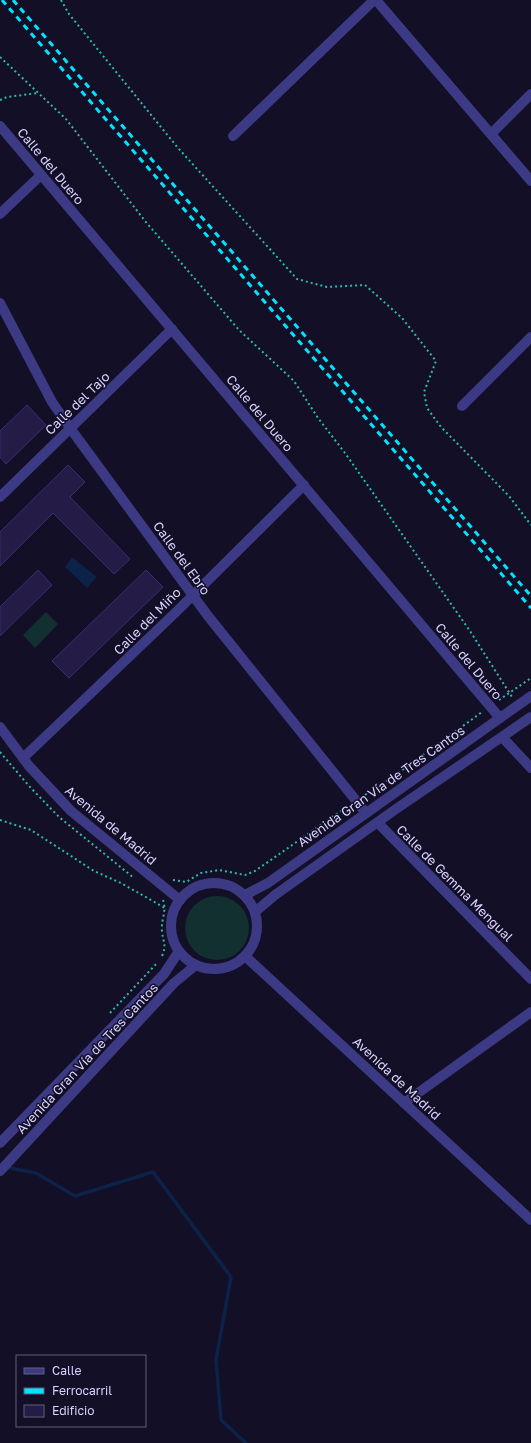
<svg xmlns="http://www.w3.org/2000/svg" width="531" height="1443" font-family="'Golos Text',sans-serif">
  <rect width="100%" height="100%" fill="#130f26"/>
  <!-- green -->
  <g fill="#12302f">
    <polygon points="46,612 58,624 35,648 23,635"/>
    <circle cx="217" cy="928" r="32"/>
  </g>
  <!-- water -->
  <polygon fill="#0c2248" points="72,557 97,577 87,588 65,567"/>
  <g fill="none" stroke-linecap="round" stroke-linejoin="round">
    <!-- stream -->
    <polyline stroke="#0c2248" stroke-width="3.5" points="5,1167 36,1173 75,1196 153,1172 231,1277 216,1360 221,1420 246,1443"/>
  </g>
  <!-- building -->
  <g fill="#241b47" stroke="#3b2d73">
    <polygon points="27,405 46,425 6,464 0,457 0,431"/>
    <polygon points="68,465 85,482 70,497 130,559 114,574 53,513 0,566 0,532"/>
    <polygon points="38,570 52,585 0,636 0,607"/>
    <polygon points="146,570 163,587 69,678 52,661"/>
  </g>
  <g fill="none" stroke-linecap="round" stroke-linejoin="round">
    <!-- path -->
    <g stroke="#2fb8b0" stroke-width="2" stroke-dasharray="2 3" stroke-linecap="butt">
      <polyline points="61,0 69,14 178,148 297,279 327,287 365,285 402,318 436,361 424,392 427,408 441,427 509,496 531,525"/>
      <polyline points="0,57 66,119 145,221 239,330 294,381 318,418 345,453 470,631 512,697"/>
      <polyline points="0,100 7,97 38,93"/>
      <polyline points="499,700 531,678"/>
      <polyline points="0,752 29,786 59,817 134,878"/>
      <polyline points="365,795 390,779 482,712"/>
      <polyline points="0,820 31,830 94,871 121,883 165,908"/>
      <polyline points="173,880 186,882 201,873 219,870 245,875 255,871 348,806"/>
      <path d="M162,956c5,-11 1,-14 0,-25 -1,-12 5,-19 1,-31"/>
      <polyline points="110,1013 158,962"/>
    </g>
    <!-- minor -->
    <g stroke="#3d3a85" stroke-width="10">
      <polyline points="376,0 531,181"/>
      <polyline points="0,126 500,718"/>
      <polyline points="491,134 531,94"/>
      <polyline points="233,136 374,0"/>
      <polyline points="0,214 41,175"/>
      <polyline points="0,303 52,402 73,432 208,616 366,813"/>
      <polyline points="462,406 531,337"/>
      <polyline points="0,497 172,329"/>
      <polyline points="0,727 29,766 71,811 180,900"/>
      <polyline points="503,738 531,768"/>
      <polyline points="23,758 175,613 304,485"/>
      <polyline points="378,823 531,979"/>
      <circle cx="214" cy="926" r="43"/>
      <polyline points="245,895 268,883 531,696"/>
      <polyline points="255,912 275,895 396,809 531,717"/>
      <polyline points="245,956 531,1220"/>
      <polyline points="404,1103 531,1012"/>
      <polyline points="0,1143 164,974 179,951"/>
      <polyline points="0,1171 174,983 196,965"/>
    </g>
    <!-- rail -->
    <g stroke="#00e5ff" stroke-width="3" stroke-dasharray="6 5" stroke-linecap="butt">
      <polyline points="2,0 531,608"/>
      <polyline points="13,0 531,596"/>
    </g>
  </g>
  <g text-anchor="middle" stroke-width="3" stroke-linejoin="round" paint-order="stroke">
    <!-- street labels -->
    <g font-size="13" fill="#d9d4ff" stroke="#130f26">
      <text transform="translate(51 166) rotate(50)" y="5">Calle del Duero</text>
      <text transform="translate(77 403) rotate(-44)" y="5">Calle del Tajo</text>
      <text transform="translate(260 413) rotate(50)" y="5">Calle del Duero</text>
      <text transform="translate(182 558) rotate(54)" y="5">Calle del Ebro</text>
      <text transform="translate(147 621) rotate(-45)" y="5">Calle del Miño</text>
      <text transform="translate(469 661) rotate(50)" y="5">Calle del Duero</text>
      <text transform="translate(381 786) rotate(-35)" y="5">Avenida Gran Vía de Tres Cantos</text>
      <text transform="translate(111 825) rotate(40)" y="5">Avenida de Madrid</text>
      <text transform="translate(455 883) rotate(45)" y="5">Calle de Gemma Mengual</text>
      <text transform="translate(87 1058) rotate(-47)" y="5">Avenida Gran Vía de Tres Cantos</text>
      <text transform="translate(397 1078) rotate(43)" y="5">Avenida de Madrid</text>
    </g>
  </g>
  <!-- legend -->
  <rect x="16" y="1355" width="130" height="72" fill="#130f26" stroke="#625e7d"/>
  <rect x="24" y="1368" width="20" height="6" fill="#3d3a85" stroke="#625e7d"/>
  <text x="52" y="1375" font-size="12" fill="#d9d4ff">Calle</text>
  <rect x="24" y="1388" width="20" height="6" fill="#00e5ff" stroke="#625e7d"/>
  <text x="52" y="1395" font-size="12" fill="#d9d4ff">Ferrocarril</text>
  <rect x="24" y="1405" width="20" height="12" fill="#241b47" stroke="#625e7d"/>
  <text x="52" y="1415" font-size="12" fill="#d9d4ff">Edificio</text>
</svg>
